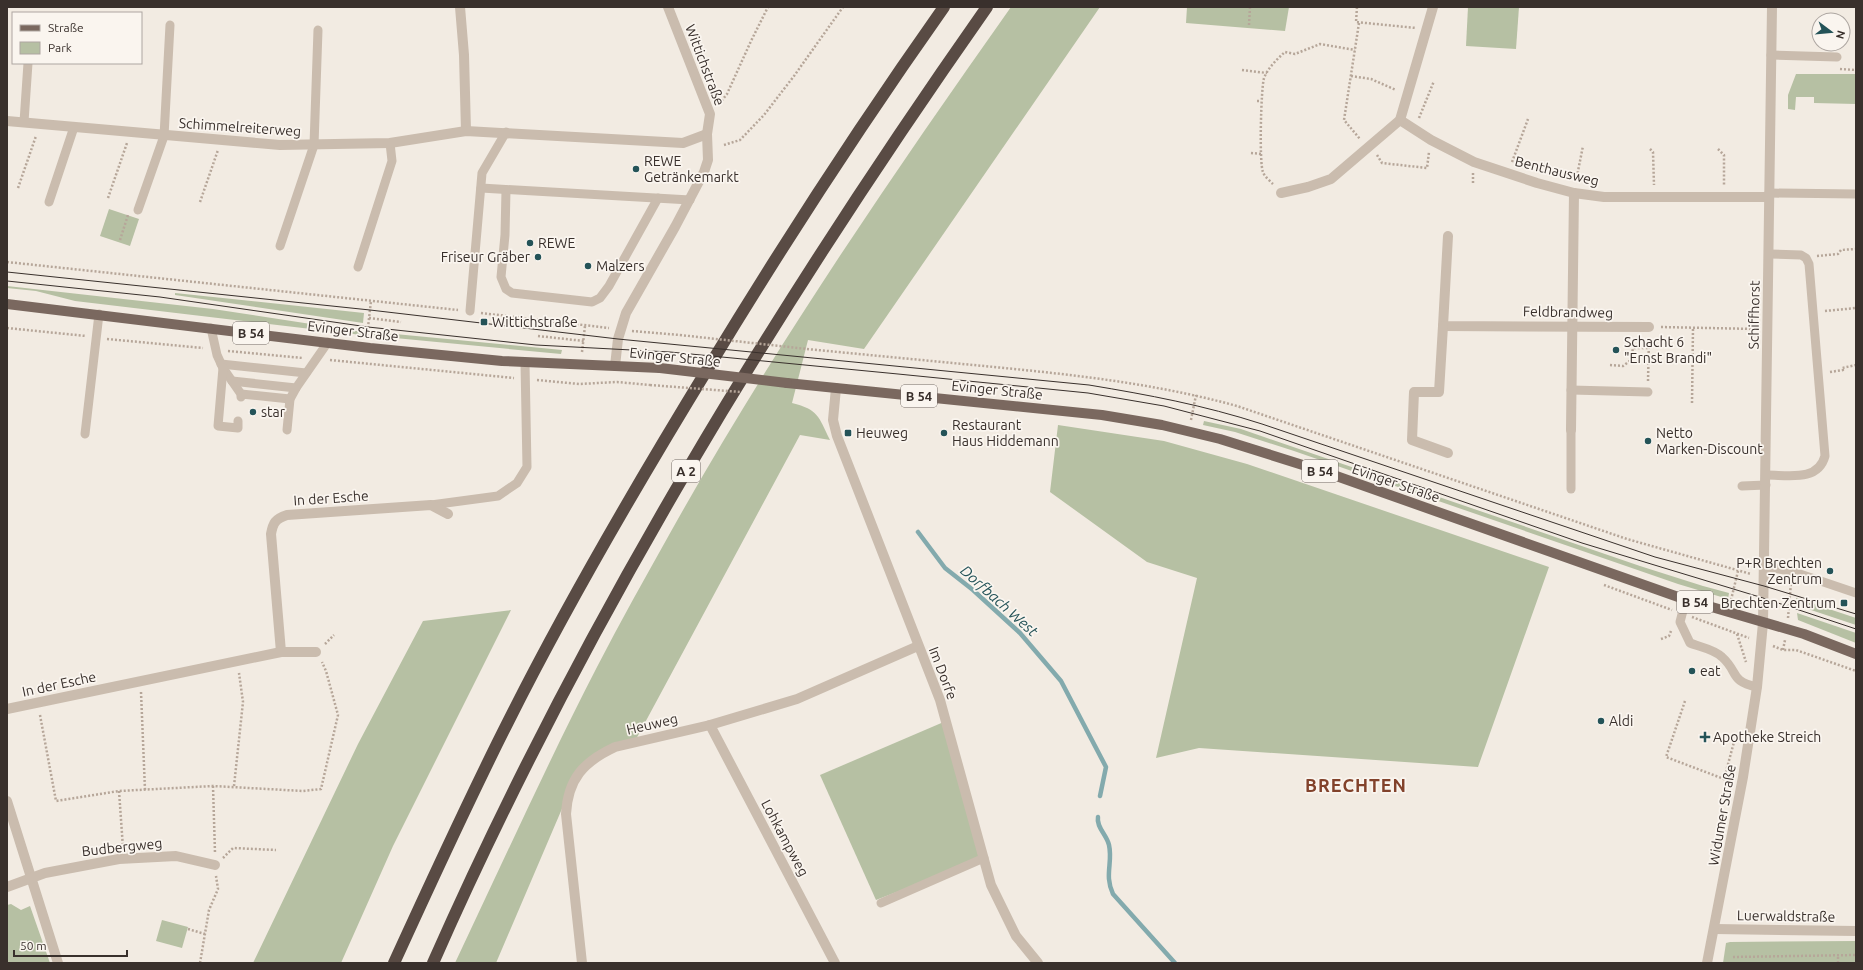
<svg xmlns="http://www.w3.org/2000/svg" width="1863" height="970" font-family="Ubuntu,sans-serif">
  <rect width="100%" height="100%" fill="#f2ebe2"/>
  <!-- green -->
  <g fill="#b6c0a3">
    <path d="M1011,7h89l-236,342 -56,-9 -16,63c27,7 26,13 38,37l-30,-5 -166,308 -47,22 -20,32 -71,166h-41c47,-99 92,-199 142,-296 23,-45 48,-89 72,-132 102,-183 221,-357 342,-528z"/>
    <polygon points="1187,7 1289,7 1285,31 1186,23"/>
    <polygon points="1468,7 1519,7 1516,49 1466,46"/>
    <polygon points="1796,74 1856,74 1856,104 1814,103 1814,97 1796,97 1795,110 1788,109 1788,95"/>
    <polygon points="109,209 139,219 130,246 100,236"/>
    <polygon points="7,286 213,309 363,332 362,335 75,301 36,291 7,288"/>
    <polygon points="175,293 364,313 363,323 175,295"/>
    <polygon points="374,332 562,350 561,354 374,336"/>
    <polygon points="1204,421 1241,429 1640,566 1703,586 1729,593 1728,599 1678,584 1294,451 1235,432 1203,425"/>
    <polygon points="1058,425 1164,441 1247,464 1549,567 1478,767 1199,748 1156,758 1197,578 1147,562 1050,492"/>
    <polygon points="1796,598 1856,618 1856,625 1796,605"/>
    <polygon points="511,610 393,846 341,963 253,963 358,744 423,621"/>
    <polygon points="1797,613 1856,633 1856,643 1798,620"/>
    <polygon points="946,721 984,858 876,900 820,775"/>
    <polygon points="11,904 21,910 30,906 50,963 7,963 7,905"/>
    <polygon points="162,920 188,927 182,948 156,941"/>
    <polygon points="1856,941 1856,963 1723,963 1726,943 1730,942"/>
  </g>
  <g fill="none" stroke-linecap="round" stroke-linejoin="round">
    <!-- stream -->
    <g stroke="#83aaad" stroke-width="4.5">
      <polyline points="918,532 945,568 973,590 1020,633 1061,681 1106,767 1100,796"/>
      <path d="M1098,817c-2,10 9,18 11,28 4,18 -5,30 4,49l62,69"/>
    </g>
    <!-- path -->
    <g stroke="#b6a699" stroke-width="2.5" stroke-dasharray="2 2" stroke-linecap="butt">
      <polyline points="1357,7 1356,22 1416,28"/>
      <polyline points="1359,23 1344,120 1360,139"/>
      <polyline points="1249,25 1250,7"/>
      <polyline points="1840,69 1856,70"/>
      <polyline points="1242,70 1267,73"/>
      <polyline points="1351,76 1371,79 1396,90"/>
      <polyline points="1257,101 1261,101"/>
      <polyline points="719,104 727,94 751,41 768,7"/>
      <polyline points="1419,118 1434,81"/>
      <polyline points="724,145 740,140 764,115 794,76 843,7"/>
      <polyline points="1650,149 1653,152 1654,185"/>
      <polyline points="1718,149 1724,155 1724,185"/>
      <polyline points="1251,153 1262,154"/>
      <polyline points="1377,155 1382,163 1427,168 1429,152"/>
      <polyline points="1512,162 1528,119"/>
      <polyline points="1576,181 1583,146"/>
      <polyline points="1473,183 1473,173"/>
      <path d="M1273,184c-3,-3 -9,-8 -10,-12 -4,-9 -2,-84 1,-94 4,-10 13,-19 21,-26l10,2 25,-10 35,6"/>
      <polyline points="18,188 36,136"/>
      <polyline points="108,198 127,143"/>
      <polyline points="200,202 218,150"/>
      <polyline points="120,240 128,215"/>
      <polyline points="1817,256 1838,254 1841,250 1856,249"/>
      <polyline points="7,262 458,310"/>
      <polyline points="1825,311 1856,308"/>
      <polyline points="481,313 609,328"/>
      <polyline points="369,318 401,322"/>
      <polyline points="1661,327 1756,329"/>
      <polyline points="7,328 86,336"/>
      <polyline points="632,331 680,335"/>
      <polyline points="367,336 371,301"/>
      <polyline points="538,336 584,341"/>
      <polyline points="107,339 203,348"/>
      <path d="M807,349c62,6 125,12 187,18 83,8 163,17 243,39l390,133 124,35"/>
      <polyline points="228,351 303,358"/>
      <polyline points="582,352 585,326"/>
      <polyline points="330,360 514,378"/>
      <polyline points="1610,365 1623,366 1631,360 1633,348 1649,348"/>
      <polyline points="1830,372 1843,370 1842,368 1856,365"/>
      <polyline points="537,380 579,384 617,382 650,385"/>
      <polyline points="1648,381 1649,338"/>
      <polyline points="1692,403 1693,328"/>
      <polyline points="1191,420 1196,395"/>
      <polyline points="1604,585 1672,610"/>
      <polyline points="1731,600 1738,571"/>
      <polyline points="1692,617 1749,638"/>
      <polyline points="1788,618 1791,583"/>
      <polyline points="1737,634 1746,662"/>
      <polyline points="1661,639 1669,636 1671,631"/>
      <polyline points="325,644 334,635"/>
      <polyline points="1773,646 1783,650 1796,650 1856,671"/>
      <polyline points="1783,650 1785,640"/>
      <polyline points="141,692 145,790"/>
      <polyline points="1685,701 1666,757 1724,779 1734,742"/>
      <polyline points="40,715 56,801 119,791 213,786 303,791 321,789 338,715 326,671 322,662"/>
      <polyline points="213,786 215,853"/>
      <polyline points="234,786 243,702 239,673"/>
      <polyline points="119,791 123,848"/>
      <polyline points="223,858 233,848 276,850"/>
      <polyline points="188,929 205,934"/>
      <polyline points="1733,957 1856,955"/>
      <polyline points="200,963 209,910 218,889 216,876"/>
      <polyline points="1838,963 1838,956"/>
    </g>
    <!-- service -->
    <g stroke="#cabcae" stroke-width="9">
      <polyline points="1771,55 1837,57"/>
      <polyline points="24,122 28,63"/>
      <polyline points="481,188 690,200"/>
      <polyline points="506,190 505,235 501,277 506,289 512,293 592,302 600,298 609,286 658,198"/>
      <polyline points="1769,193 1856,194"/>
      <polyline points="49,202 74,127"/>
      <polyline points="138,210 164,136 170,25"/>
      <polyline points="280,246 314,145 318,30"/>
      <polyline points="358,267 392,161 390,143"/>
      <polyline points="470,311 482,173 506,132"/>
      <polyline points="211,328 217,355 223,368 241,394 241,397"/>
      <polyline points="221,364 306,373"/>
      <polyline points="223,368 218,426 238,428 238,421"/>
      <polyline points="232,381 296,388"/>
      <polyline points="1571,390 1648,392"/>
      <polyline points="241,394 290,399"/>
      <polyline points="287,430 290,399 296,388 328,342"/>
      <polyline points="85,434 99,314"/>
      <path d="M1767,475c21,0 51,7 58,-19l-16,-192 -3,-6 -5,-3 -32,-1"/>
      <polyline points="1742,486 1766,485"/>
      <polyline points="1571,489 1571,430"/>
      <polyline points="431,505 498,496 517,483 527,467 525,363"/>
      <polyline points="1765,567 1791,571 1856,593"/>
      <path d="M1686,599l-6,23 10,21c10,4 24,6 32,14 17,15 7,24 35,30"/>
      <polyline points="881,903 984,858"/>
    </g>
    <!-- minor -->
    <g stroke="#cabcae" stroke-width="10">
      <polyline points="460,7 464,55 466,131"/>
      <polyline points="1400,120 1431,140 1474,162 1537,183 1574,193 1604,197 1769,197"/>
      <polyline points="7,121 280,145 390,143 466,131 683,143 707,134"/>
      <polyline points="1281,193 1308,187 1331,179 1400,120 1433,7"/>
      <polyline points="1448,236 1443,326 1649,327"/>
      <polyline points="1443,326 1439,392 1414,392 1412,440 1448,453"/>
      <polyline points="615,366 618,339 626,313 675,227 704,172 708,160 707,134 710,114 668,7"/>
      <polyline points="836,388 833,420 837,436 940,700 991,885 1016,936 1038,963"/>
      <polyline points="1571,430 1574,193"/>
      <path d="M281,652l-10,-118c2,-11 4,-15 16,-19l144,-10 17,9"/>
      <polyline points="7,709 281,652 316,652"/>
      <polyline points="710,725 835,963"/>
      <polyline points="7,801 58,963"/>
      <polyline points="7,887 45,873 119,859 176,856 215,865"/>
      <polyline points="1715,929 1856,931"/>
      <path d="M582,963l-16,-149c2,-35 17,-52 49,-67l95,-22 87,-26 121,-53"/>
      <polyline points="1707,963 1743,777 1757,687 1763,623 1772,7"/>
    </g>
    <!-- primary -->
    <g stroke="#7a685f" stroke-width="10">
      <polyline points="7,304 370,348 502,361 660,368"/>
      <polyline points="787,383 1102,415 1162,425 1220,439 1325,472 1681,598 1804,634 1856,654"/>
    </g>
    <!-- motorway -->
    <g stroke="#594b44" stroke-width="12">
      <path d="M394,963c37,-81 74,-162 114,-241 61,-122 131,-241 202,-357 74,-122 152,-242 234,-358"/>
      <path d="M433,963c149,-338 342,-654 554,-956"/>
    </g>
    <!-- tram -->
    <g stroke="#39302c" stroke-width="1">
      <path d="M7,272l363,38 248,29 471,46c60,10 114,20 173,39l393,133 109,29 92,28"/>
      <polyline points="7,281 160,297 368,327 536,345 670,352 898,374 1088,393 1164,406 1260,431 1582,543 1763,598 1856,629"/>
    </g>
    <!-- path-bridge -->
    <g stroke="#b6a699" stroke-width="2.5" stroke-dasharray="2 2" stroke-linecap="butt">
      <polyline points="680,335 807,349"/>
      <polyline points="650,385 741,392"/>
    </g>
    <!-- primary-bridge -->
    <polyline stroke="#7a685f" stroke-width="10" points="660,368 787,383"/>
  </g>
  <!-- markers -->
  <g fill="#245358" stroke="#faf5ef" stroke-width="1.5">
    <circle cx="636" cy="169" r="4"/>
    <circle cx="530" cy="243" r="4"/>
    <circle cx="538" cy="257" r="4"/>
    <circle cx="588" cy="266" r="4"/>
    <rect x="480" y="318" width="8" height="8" rx="2"/>
    <circle cx="1616" cy="350" r="4"/>
    <circle cx="253" cy="412" r="4"/>
    <rect x="844" y="429" width="8" height="8" rx="2"/>
    <circle cx="944" cy="433" r="4"/>
    <circle cx="1648" cy="441" r="4"/>
    <circle cx="1830" cy="571" r="4"/>
    <rect x="1840" y="599" width="8" height="8" rx="2"/>
    <circle cx="1692" cy="671" r="4"/>
    <circle cx="1601" cy="721" r="4"/>
    <path d="M1703 731h4v4h4v4h-4v4h-4v-4h-4v-4h4z"/>
  </g>
  <g text-anchor="middle" stroke-width="3.5" stroke-linejoin="round" paint-order="stroke">
    <!-- shield labels -->
    <g fill="#faf5ef" stroke="#736b66" stroke-width="1">
      <rect x="233" y="322" width="36" height="22" rx="3"/>
      <rect x="901" y="385" width="36" height="22" rx="3"/>
      <rect x="672" y="460" width="28" height="22" rx="3"/>
      <rect x="1302" y="460" width="36" height="22" rx="3"/>
      <rect x="1677" y="591" width="36" height="22" rx="3"/>
    </g>
    <g font-size="13" font-weight="bold" fill="#39302c">
      <text x="251" y="338">B 54</text>
      <text x="919" y="401">B 54</text>
      <text x="686" y="476">A 2</text>
      <text x="1320" y="476">B 54</text>
      <text x="1695" y="607">B 54</text>
    </g>
    <!-- street labels -->
    <g font-size="14" fill="#39302c" stroke="#faf5ef">
      <text transform="translate(705 65) rotate(69)" y="5">Wittichstraße</text>
      <text transform="translate(240 127) rotate(4)" y="5">Schimmelreiterweg</text>
      <text transform="translate(1557 171) rotate(14)" y="5">Benthausweg</text>
      <text transform="translate(1568 312) rotate(1)" y="5">Feldbrandweg</text>
      <text transform="translate(1754 315) rotate(-89)" y="5">Schiffhorst</text>
      <text transform="translate(353 331) rotate(7)" y="5">Evinger Straße</text>
      <text transform="translate(675 357) rotate(6)" y="5">Evinger Straße</text>
      <text transform="translate(997 390) rotate(6)" y="5">Evinger Straße</text>
      <text transform="translate(1396 483) rotate(19)" y="5">Evinger Straße</text>
      <text transform="translate(331 498) rotate(-4)" y="5">In der Esche</text>
      <text transform="translate(943 673) rotate(69)" y="5">Im Dorfe</text>
      <text transform="translate(59 684) rotate(-12)" y="5">In der Esche</text>
      <text transform="translate(652 724) rotate(-13)" y="5">Heuweg</text>
      <text transform="translate(1722 815) rotate(-80)" y="5">Widumer Straße</text>
      <text transform="translate(785 838) rotate(62)" y="5">Lohkampweg</text>
      <text transform="translate(122 847) rotate(-6)" y="5">Budbergweg</text>
      <text transform="translate(1786 916) rotate(1)" y="5">Luerwaldstraße</text>
    </g>
    <!-- poi labels -->
    <g font-size="14" fill="#39302c" stroke="#faf5ef" text-anchor="start">
      <text x="644" y="166">REWE<tspan x="644" dy="16">Getränkemarkt</tspan></text>
      <text x="538" y="248">REWE</text>
      <text x="530" y="262" text-anchor="end">Friseur Gräber</text>
      <text x="596" y="271">Malzers</text>
      <text x="492" y="327">Wittichstraße</text>
      <text x="1624" y="347">Schacht 6<tspan x="1624" dy="16">"Ernst Brandi"</tspan></text>
      <text x="261" y="417">star</text>
      <text x="952" y="430">Restaurant<tspan x="952" dy="16">Haus Hiddemann</tspan></text>
      <text x="856" y="438">Heuweg</text>
      <text x="1656" y="438">Netto<tspan x="1656" dy="16">Marken-Discount</tspan></text>
      <text x="1822" y="568" text-anchor="end">P+R Brechten<tspan x="1822" dy="16">Zentrum</tspan></text>
      <text x="1836" y="608" text-anchor="end">Brechten Zentrum</text>
      <text x="1700" y="676">eat</text>
      <text x="1609" y="726">Aldi</text>
      <text x="1713" y="742">Apotheke Streich</text>
    </g>
    <!-- water labels -->
    <g font-size="15" font-style="italic" fill="#245358" stroke="#faf5ef">
      <text transform="translate(999 601) rotate(42)" y="5">Dorfbach West</text>
    </g>
    <!-- district labels -->
    <g font-size="18" font-weight="bold" letter-spacing="1" fill="#82422b" stroke="#faf5ef">
      <text x="1356" y="792">BRECHTEN</text>
    </g>
  </g>
  <!-- border -->
  <rect width="1863" height="970" fill="none" stroke="#39302c" stroke-width="16"/>
  <!-- legend -->
  <rect x="12" y="12" width="130" height="52" fill="#faf5ef" stroke="#ada6a1"/>
  <rect x="20" y="25" width="20" height="6" fill="#7a685f" stroke="#ada6a1"/>
  <text x="48" y="32" font-size="12" fill="#39302c">Straße</text>
  <rect x="20" y="42" width="20" height="12" fill="#b6c0a3" stroke="#ada6a1"/>
  <text x="48" y="52" font-size="12" fill="#39302c">Park</text>
  <!-- north arrow -->
  <g transform="translate(1831 32) rotate(106)"><circle r="19" fill="#faf5ef" stroke="#ada6a1"/>
  <path d="M0-3L7 15L0 10L-7 15Z" fill="#245358"/>
  <text y="-6" font-size="11" font-weight="bold" text-anchor="middle" fill="#39302c">N</text>
  </g>
  <!-- scale -->
  <path d="M14 950v6h113v-6" fill="none" stroke="#39302c" stroke-width="2"/>
  <text x="20" y="950" font-size="12" fill="#39302c" stroke="#faf5ef" stroke-width="3" paint-order="stroke">50 m</text>
</svg>
